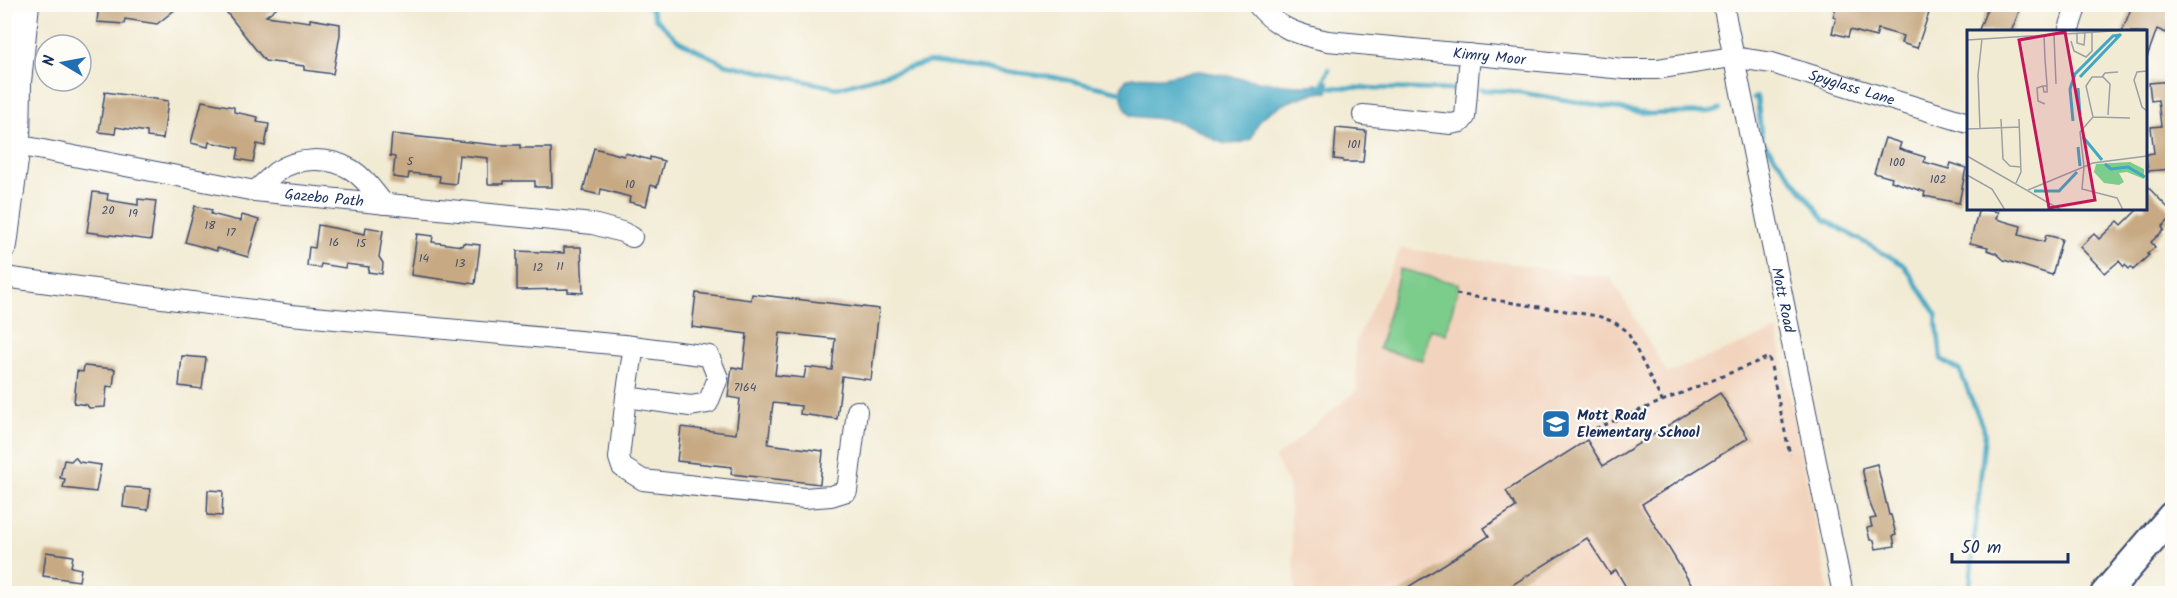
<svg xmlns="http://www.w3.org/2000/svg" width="2177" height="598" font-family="Kalam,sans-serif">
  <rect width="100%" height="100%" fill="#fdfcf7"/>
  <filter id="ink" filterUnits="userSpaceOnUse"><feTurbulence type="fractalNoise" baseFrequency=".0167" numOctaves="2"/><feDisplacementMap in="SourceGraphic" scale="12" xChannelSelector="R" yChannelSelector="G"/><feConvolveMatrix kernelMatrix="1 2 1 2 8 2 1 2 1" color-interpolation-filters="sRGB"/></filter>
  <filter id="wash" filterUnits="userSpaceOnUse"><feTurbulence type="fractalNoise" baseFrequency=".008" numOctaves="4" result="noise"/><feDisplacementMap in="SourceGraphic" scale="24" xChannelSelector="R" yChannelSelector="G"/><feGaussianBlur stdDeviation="1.35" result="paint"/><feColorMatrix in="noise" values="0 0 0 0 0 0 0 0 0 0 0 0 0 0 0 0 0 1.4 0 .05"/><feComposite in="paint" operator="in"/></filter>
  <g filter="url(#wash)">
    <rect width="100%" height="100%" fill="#f2ebd4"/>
    <!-- built -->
    <polygon fill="#f2d4be" points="1401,248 1611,278 1667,373 1777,330 1829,593 1296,593 1288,484 1275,458 1357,390 1355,343"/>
    <!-- green -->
    <polygon fill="#7ccc8c" stroke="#4c7e75" stroke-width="1.5" points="1400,269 1459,284 1446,334 1430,329 1422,360 1379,349"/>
    <!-- water -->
    <path fill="#42a7c2" stroke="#2e6b90" stroke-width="1.5" d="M1199,71c28,4 108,22 130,10l-1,11c-18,-1 -53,14 -66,26 -5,5 -8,14 -11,21 -34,14 -40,-6 -69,-16 -16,-5 -35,-5 -51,-7 -9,-10 -17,-35 2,-39 9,-2 19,1 29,0 12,-2 25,-5 37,-6z"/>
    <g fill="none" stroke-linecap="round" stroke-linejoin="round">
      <!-- stream -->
      <g stroke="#42a7c2" stroke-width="4.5">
        <polyline points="643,4 651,8 655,18 679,41 725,64 837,88 929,62 1054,77 1125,93"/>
        <polyline points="1361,9 1386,4"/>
        <polyline points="1322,85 1329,69"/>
        <polyline points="1323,87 1455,90"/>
        <polyline points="1480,90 1512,91 1650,114 1709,112 1720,109"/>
        <polyline points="1754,98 1757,97 1762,140 1825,220 1904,265 1936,314 1941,359 1960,371 1985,433 1969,594"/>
      </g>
    </g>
    <g id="blocks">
      <!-- building -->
      <g fill="#c7aa84" fill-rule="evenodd">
        <polygon points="99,4 182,4 157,24 125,19 124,24 97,22"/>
        <polygon points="220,4 281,4 266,16 310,22 310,19 340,24 340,35 333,74 304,70 304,66 265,61"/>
        <polygon points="1837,4 1898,4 1929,13 1917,48 1901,43 1903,36 1878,29 1876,37 1850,30 1848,37 1832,33 1836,18 1833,17"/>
        <polygon points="1989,4 2022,4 2011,32 1978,32"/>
        <polygon points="2138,4 2172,4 2167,19 2171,20 2166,33 2157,29 2147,57 2145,32 2122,32 2132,6 2137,8"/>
        <polygon points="2172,81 2172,169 2148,171 2146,154 2154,153 2151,127 2161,126 2158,100 2151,101 2149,83"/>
        <polygon points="105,92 168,101 163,139 147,137 147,132 116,127 115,134 99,132"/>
        <polygon points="202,101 234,107 234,112 258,117 257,122 269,124 265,146 257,144 253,162 237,159 239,148 209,142 208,147 191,143"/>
        <polygon points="1336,128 1366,131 1363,162 1343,162 1343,160 1334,159"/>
        <polygon points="392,134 496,145 520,145 520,148 551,148 552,187 535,187 535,181 504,181 504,184 488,184 488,158 459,155 456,184 439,182 440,176 409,173 408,179 393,177 395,157 390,156"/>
        <polygon points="1885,138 1901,143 1899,149 1925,157 1924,162 1949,169 1951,163 1966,168 1959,203 1924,196 1925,192 1891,181 1892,178 1874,173"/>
        <polygon points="594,148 624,156 625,153 650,160 650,157 664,161 657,187 651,185 646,206 629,202 630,197 601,189 600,195 583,191"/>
        <polygon points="2145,184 2172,212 2172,217 2162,227 2164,230 2151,242 2155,247 2147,254 2149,255 2133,270 2131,267 2129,269 2125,265 2124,267 2119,261 2105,273 2080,247 2094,234 2099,239 2118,221 2122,225 2139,208 2145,208"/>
        <polygon points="93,192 108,194 107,200 138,205 138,199 156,201 151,240 87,232"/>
        <polygon points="195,206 212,210 211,214 235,220 241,221 242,215 259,220 248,257 217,248 217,251 185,242"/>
        <polygon points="1979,208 1998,212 1996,219 2021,226 2019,235 2044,242 2046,235 2062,239 2052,275 2004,260 1996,253 1987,250 1988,247 1970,243"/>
        <polygon points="318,225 365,234 366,227 383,230 379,257 383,263 382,274 368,272 369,267 346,264 345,268 321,264 320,268 307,266 309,247 315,248"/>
        <polygon points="417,234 433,236 432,242 462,246 463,243 480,245 475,284 411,275"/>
        <polygon points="564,247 581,247 583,293 568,292 568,289 517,290 517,251 564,253"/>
        <path d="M696,293l55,7 1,-6 127,15 -8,71 -29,-4 -5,43 -37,-5 1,-8 -28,-3 -5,41 55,7 -3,33 -89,-10 1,-7 -55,-6 4,-34 55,7 4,-35 -12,-2 4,-30 11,2 4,-35 -55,-7zM780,333l55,6 -3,31 -26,-3 -2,11 -29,-3z"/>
        <polygon points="182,356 206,358 202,389 179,386"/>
        <polygon points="84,366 115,369 113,387 107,386 105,407 89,408 87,405 74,403 77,371 83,372"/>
        <polygon points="1720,393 1748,438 1642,504 1697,594 1630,594 1616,570 1610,574 1587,538 1498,594 1397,594 1489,536 1484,528 1516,507 1506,491 1587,440 1603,466"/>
        <polygon points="75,457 79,462 101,465 96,492 63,488 65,479 60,478 64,460 71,461"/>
        <polygon points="1877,464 1889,515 1891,515 1896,535 1893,536 1895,546 1876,549 1874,540 1870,540 1867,528 1872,527 1870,519 1876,518 1870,504 1862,468"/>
        <polygon points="125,487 151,489 148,510 123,507"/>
        <polygon points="208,490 223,491 222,516 207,515"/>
        <polygon points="46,552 73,556 71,567 81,569 79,581 43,576"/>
      </g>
    </g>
  </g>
  <g filter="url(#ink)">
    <use href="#blocks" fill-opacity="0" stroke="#3b4b70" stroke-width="1.5"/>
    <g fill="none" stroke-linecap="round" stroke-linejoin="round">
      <!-- minor casing -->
      <g stroke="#3b4b70" stroke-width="22">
        <g id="minor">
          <path id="s1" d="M1257,4c19,24 42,31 71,37l296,28h33l75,-12 40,6 196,60"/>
          <path id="s2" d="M1723,4l120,590"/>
          <polyline points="2068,32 2077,4"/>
          <polyline points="1363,115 1451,124 1461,122 1465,117 1470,54"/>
          <path id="s3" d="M17,145l238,46 338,33 29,8 10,5"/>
          <path d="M255,191c7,-6 14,-13 21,-19 21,-15 53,-16 76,-2 13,8 22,22 32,34"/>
          <polyline points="4,277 291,315 624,345 709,356 718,378 708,403 690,406 626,397 634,346"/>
          <polyline points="626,397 619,458 622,467 643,480 804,498 831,496 847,491 857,411"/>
        </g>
      </g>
      <!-- major casing -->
      <g stroke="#3b4b70" stroke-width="28">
        <polyline id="major" points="4,245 17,145 18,82 26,4"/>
      </g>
      <!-- highway casing -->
      <g stroke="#3b4b70" stroke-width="32">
        <polyline id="highway" points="2105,594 2172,516"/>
      </g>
      <!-- path -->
      <g stroke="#3b4b70" stroke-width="3" stroke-dasharray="4.5 4.5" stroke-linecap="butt">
        <polyline points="1456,294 1598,316 1614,322 1627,331 1662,401"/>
        <polyline points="1587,432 1769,357 1790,455"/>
      </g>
      <!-- minor -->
      <use href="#minor" stroke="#fff" stroke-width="20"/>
      <!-- major -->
      <use href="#major" stroke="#fff" stroke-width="26"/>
      <!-- highway -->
      <use href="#highway" stroke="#fff" stroke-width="28"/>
    </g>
  </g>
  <!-- icons -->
  <defs>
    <g id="school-square" transform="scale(1.5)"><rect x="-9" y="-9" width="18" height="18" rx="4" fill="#1f6fb2" stroke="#fdfcf7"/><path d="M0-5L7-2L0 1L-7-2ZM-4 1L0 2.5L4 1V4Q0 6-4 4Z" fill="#fff"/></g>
  </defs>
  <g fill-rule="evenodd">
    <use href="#school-square" x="1556" y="424"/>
  </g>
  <g text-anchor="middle" stroke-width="4.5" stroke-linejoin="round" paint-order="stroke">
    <!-- number labels -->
    <g font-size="12" fill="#464e68">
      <text x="1354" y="148">101</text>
      <text x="410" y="165">5</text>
      <text x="1897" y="166">100</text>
      <text x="1938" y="183">102</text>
      <text x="630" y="188">10</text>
      <text x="108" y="214">20</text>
      <text x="133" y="217">19</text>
      <text x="210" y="229">18</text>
      <text x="231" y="236">17</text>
      <text x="334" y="246">16</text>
      <text x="361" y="247">15</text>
      <text x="424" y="262">14</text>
      <text x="460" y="267">13</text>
      <text x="560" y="270">11</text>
      <text x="538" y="271">12</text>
      <text x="745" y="391">7164</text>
    </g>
    <!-- street labels -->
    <g font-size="15" fill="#1b2f5e" stroke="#fdfcf7">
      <text dy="5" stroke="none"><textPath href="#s1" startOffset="244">Kimry Moor</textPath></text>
      <text dy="5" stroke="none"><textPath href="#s1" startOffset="612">Spyglass Lane</textPath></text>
      <text dy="5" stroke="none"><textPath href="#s3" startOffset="312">Gazebo Path</textPath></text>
      <text dy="5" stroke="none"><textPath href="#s2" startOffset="302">Mott Road</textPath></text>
    </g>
    <!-- poi labels -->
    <g font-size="15" font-weight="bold" fill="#1b2f5e" stroke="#fdfcf7" text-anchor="start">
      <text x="1577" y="420">Mott Road<tspan x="1577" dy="17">Elementary School</tspan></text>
    </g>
  </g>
  <!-- overview -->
  <g transform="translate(1967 30)">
    <rect width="180" height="180" fill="#f2ebd4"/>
    <path d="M163,132l14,7v10l-17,-7 -8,1 5,9 -5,3 -15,-2 -10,-11 2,-8z" fill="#7ccc8c"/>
    <path fill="none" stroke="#42a7c2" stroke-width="3" d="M113,47l41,-43M111,58l2,27M106,91l-3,-32 5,-15 38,-38 8,-1M116,107l19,23M111,117l2,19M138,134l6,5 17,-2 17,10M67,161h25l18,-19"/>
    <path fill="none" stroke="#9ca0a5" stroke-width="1.5" d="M110,4v9l7,2 1,-12M87,5l2,49M77,6l1,23 2,26v7h-3l-1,-6h4M0,10l162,-10M104,11l3,10 12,6 6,-6v-18M180,41l-10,1 -3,8 8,27 5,4M135,47l3,-4 13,-1M76,56l-6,2 1,13 7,3M141,85l2,-31 -7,-7h-11l-6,9 7,31 -13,15 4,35 -2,22 35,9 6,12M126,87l37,1M34,89l2,40 7,7 11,1M0,99l53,-2M13,99l-2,-54 4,-36M0,126l94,54M0,145l25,14 13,21M49,153l5,-11 -2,-53M61,160l65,-27 54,-7"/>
    <path fill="#c2185b" fill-opacity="0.15" stroke="#c2185b" stroke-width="3" d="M98,2l30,168 -46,8 -30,-168z"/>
    <rect width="180" height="180" fill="none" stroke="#1b2f5e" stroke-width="3"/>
  </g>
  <!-- margin -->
  <rect width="2177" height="598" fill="none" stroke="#fdfcf7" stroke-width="24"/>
  <!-- north arrow -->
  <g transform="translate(63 63) rotate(280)"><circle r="28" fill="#fdfcf7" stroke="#a3aaba" stroke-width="1.5"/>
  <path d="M0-4.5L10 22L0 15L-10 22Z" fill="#1f6fb2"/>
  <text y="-9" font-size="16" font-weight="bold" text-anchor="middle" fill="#1b2f5e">N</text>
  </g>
  <!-- scale -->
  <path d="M1952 553v9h116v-9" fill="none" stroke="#1b2f5e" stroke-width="3"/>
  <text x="1961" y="553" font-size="18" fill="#1b2f5e" stroke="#fdfcf7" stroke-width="4.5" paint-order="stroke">50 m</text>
</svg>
